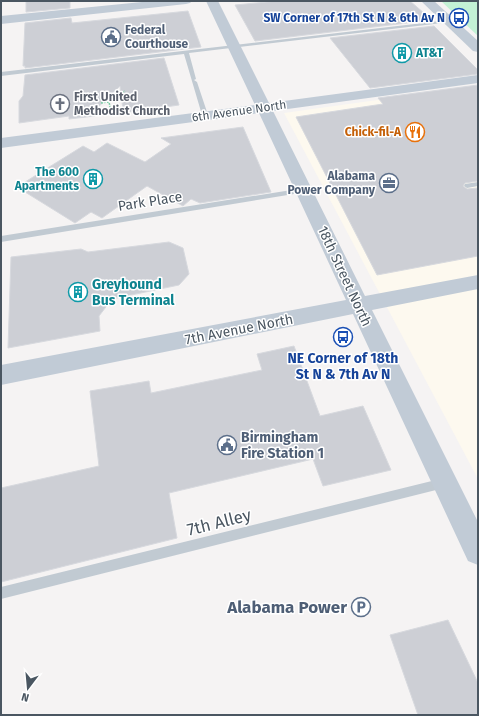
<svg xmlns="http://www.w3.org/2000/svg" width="479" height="716" font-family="'Fira Sans',sans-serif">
  <rect width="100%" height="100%" fill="#f5f3f3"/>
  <!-- commercial -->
  <polygon fill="#fdf9ef" points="478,86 478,479 284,113"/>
  <!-- green -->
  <polygon fill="#c3f1d5" points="441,1 478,1 478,36"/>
  <!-- building -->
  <g fill="#cdcfd5" stroke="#d7d9de">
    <polygon points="26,1 70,1 70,8 26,12"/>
    <polygon points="277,1 410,1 432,20 255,41 235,5"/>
    <polygon points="188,11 201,47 25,68 25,66 23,66 25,23 71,18 72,23"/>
    <polygon points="434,26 478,70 478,74 370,88 330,38"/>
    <polygon points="164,58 179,105 130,112 129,109 123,110 120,86 93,112 95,116 69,119 69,116 19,123 19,101 23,96 25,75"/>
    <polygon points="478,85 478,181 465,183 463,186 467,189 478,188 478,256 377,275 296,117 383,104 378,98"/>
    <polygon points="243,127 271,192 200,203 191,199 183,206 147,186 102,218 91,212 75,223 17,187 83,146 94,152 107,143 145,162 171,144 161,138"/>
    <polygon points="169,242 183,248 189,274 179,285 112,299 99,316 100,331 8,348 11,257 81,249 88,252"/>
    <polygon points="294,346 320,416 363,406 391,470 323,486 313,459 169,493 177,538 1,582 1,488 99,466 90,391 149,381 151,393 262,370 257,354"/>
    <polygon points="448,620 478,683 478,715 418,715 390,635"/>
  </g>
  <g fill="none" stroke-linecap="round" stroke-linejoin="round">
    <!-- path -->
    <g stroke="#7ad0a6" stroke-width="1.5" stroke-dasharray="2 1" stroke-linecap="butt">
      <polyline points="100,99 109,97 109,100"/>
      <polyline points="109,100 125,91"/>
      <polyline points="101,103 109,102 112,116"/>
    </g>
    <!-- lane -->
    <g fill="#c1cad2" fill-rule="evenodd">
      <polygon points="449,20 451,21 451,22 189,53 196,79 194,80 197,82 208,115 205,117 202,115 184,54 1,76 1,72"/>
      <polygon points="478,182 478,186 467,188 464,186 465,184"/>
      <polygon points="304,188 307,190 306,192 1,242 1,236"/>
      <polygon points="444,478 448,479 449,483 448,487 444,488 1,599 1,587"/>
    </g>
    <!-- secondary -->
    <g fill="#c1cbd6" fill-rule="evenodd">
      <polygon points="152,1 192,1 190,3 186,4 1,24 1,16"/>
      <polygon points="206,1 218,1 269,103 478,75 478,83 273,111 365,296 478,275 478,289 372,310 478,522 478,565 468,561 353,314 1,385 1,365 346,300 259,113 1,148 1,138 255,105"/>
      <polygon points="421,1 434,1 478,41 478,52 473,51"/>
    </g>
  </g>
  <!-- icons -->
  <defs>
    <g id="bus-ring" transform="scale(1)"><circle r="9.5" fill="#fff" stroke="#1a4fb4" stroke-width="1.5"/><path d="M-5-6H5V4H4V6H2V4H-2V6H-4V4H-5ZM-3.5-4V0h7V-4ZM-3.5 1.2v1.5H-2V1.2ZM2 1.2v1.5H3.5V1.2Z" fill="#1a4fb4"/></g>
    <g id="civic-ring" transform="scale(1)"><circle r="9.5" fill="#fff" stroke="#5c6f8a" stroke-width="1.5"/><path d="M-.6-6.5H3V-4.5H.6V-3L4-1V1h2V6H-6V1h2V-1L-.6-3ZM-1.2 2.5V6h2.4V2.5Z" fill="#5c6f8a"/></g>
    <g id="building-ring" transform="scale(1)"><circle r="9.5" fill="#fff" stroke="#0f9aa8" stroke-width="1.5"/><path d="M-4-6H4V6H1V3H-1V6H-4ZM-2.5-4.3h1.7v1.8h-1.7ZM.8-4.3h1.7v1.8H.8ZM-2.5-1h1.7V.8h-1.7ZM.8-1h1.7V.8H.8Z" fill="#0f9aa8"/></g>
    <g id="church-ring" transform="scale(1)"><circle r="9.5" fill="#fff" stroke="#6b7280" stroke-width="1.5"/><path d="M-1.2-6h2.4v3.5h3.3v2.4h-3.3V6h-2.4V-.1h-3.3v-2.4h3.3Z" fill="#6b7280"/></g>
    <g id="restaurant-ring" transform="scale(1)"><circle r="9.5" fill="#fff" stroke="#e8710a" stroke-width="1.5"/><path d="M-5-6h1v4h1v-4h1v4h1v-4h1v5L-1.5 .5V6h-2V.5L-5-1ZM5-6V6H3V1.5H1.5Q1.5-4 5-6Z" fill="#e8710a"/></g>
    <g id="office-ring" transform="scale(1)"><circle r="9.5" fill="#fff" stroke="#5c6f8a" stroke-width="1.5"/><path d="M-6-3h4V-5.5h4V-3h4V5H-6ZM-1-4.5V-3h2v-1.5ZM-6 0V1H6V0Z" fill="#5c6f8a"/></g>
    <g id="parking-ring" transform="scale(1)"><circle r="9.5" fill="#fff" stroke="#5c6f8a" stroke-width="1.5"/><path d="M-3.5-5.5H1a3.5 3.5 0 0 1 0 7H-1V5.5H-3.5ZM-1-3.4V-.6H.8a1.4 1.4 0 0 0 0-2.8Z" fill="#5c6f8a"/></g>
  </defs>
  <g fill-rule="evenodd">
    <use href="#bus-ring" x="459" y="18"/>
    <use href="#civic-ring" x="111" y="37"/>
    <use href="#building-ring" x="402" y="53"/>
    <use href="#church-ring" x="60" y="104"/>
    <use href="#restaurant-ring" x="415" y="132"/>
    <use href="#building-ring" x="93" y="179"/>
    <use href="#office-ring" x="389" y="183"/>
    <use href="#building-ring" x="78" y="292"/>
    <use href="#bus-ring" x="343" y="337"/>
    <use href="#civic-ring" x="227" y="445"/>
    <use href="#parking-ring" x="361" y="607"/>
  </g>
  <g text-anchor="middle" stroke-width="3" stroke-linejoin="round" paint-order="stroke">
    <!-- far-transit labels -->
    <g font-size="12" font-weight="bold" fill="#164399" stroke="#fff" text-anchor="end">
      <text x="445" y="22">SW Corner of 17th St N &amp; 6th Av N</text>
    </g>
    <!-- far-service labels -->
    <g font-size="12" font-weight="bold" fill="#4e5e75" stroke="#fff" text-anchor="start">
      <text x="125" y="34">Federal<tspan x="125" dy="14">Courthouse</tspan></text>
      <text x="375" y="180" text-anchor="end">Alabama<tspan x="375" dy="14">Power Company</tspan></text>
    </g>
    <!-- far-culture labels -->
    <g font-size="12" font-weight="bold" fill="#0d838f" stroke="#fff" text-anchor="start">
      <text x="416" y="57">AT&amp;T</text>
      <text x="79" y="176" text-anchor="end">The 600<tspan x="79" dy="14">Apartments</tspan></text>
    </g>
    <!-- far-worship labels -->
    <g font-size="12" font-weight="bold" fill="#5b616d" stroke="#fff" text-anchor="start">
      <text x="74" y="101">First United<tspan x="74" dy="14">Methodist Church</tspan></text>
    </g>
    <!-- far-street labels -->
    <g font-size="12" fill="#4a5661" stroke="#fff">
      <text transform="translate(239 111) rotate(-8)" y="4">6th Avenue North</text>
    </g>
    <!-- far-food labels -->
    <g font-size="12" font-weight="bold" fill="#c56008" stroke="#fff" text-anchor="end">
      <text x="401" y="136">Chick-fil-A</text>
    </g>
    <!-- street labels -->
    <g font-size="14" fill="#4a5661" stroke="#fff">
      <text transform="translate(150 201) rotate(-9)" y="5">Park Place</text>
      <text transform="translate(345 276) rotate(65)" y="5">18th Street North</text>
      <text transform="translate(239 329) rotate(-11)" y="5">7th Avenue North</text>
    </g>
    <!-- culture labels -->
    <g font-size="14" font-weight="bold" fill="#0d838f" stroke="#fff" text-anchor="start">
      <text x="92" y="289">Greyhound<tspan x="92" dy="16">Bus Terminal</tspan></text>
    </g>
    <!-- transit labels -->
    <g font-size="14" font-weight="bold" fill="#164399" stroke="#fff">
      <text x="343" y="363">NE Corner of 18th<tspan x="343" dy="16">St N &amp; 7th Av N</tspan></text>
    </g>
    <!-- service labels -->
    <g font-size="14" font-weight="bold" fill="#4e5e75" stroke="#fff" text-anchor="start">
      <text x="241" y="442">Birmingham<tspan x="241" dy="16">Fire Station 1</tspan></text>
    </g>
    <!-- near-street labels -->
    <g font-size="17" fill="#4a5661" stroke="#fff">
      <text transform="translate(219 522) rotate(-14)" y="6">7th Alley</text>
    </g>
    <!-- near-service labels -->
    <g font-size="17" font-weight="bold" fill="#4e5e75" stroke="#fff" text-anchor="end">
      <text x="347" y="613">Alabama Power</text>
    </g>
  </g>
  <!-- border -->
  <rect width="479" height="716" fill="none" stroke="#4a5661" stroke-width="4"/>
  <!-- north arrow -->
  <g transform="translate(28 688) rotate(196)" stroke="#ffffff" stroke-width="3" paint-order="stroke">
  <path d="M0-3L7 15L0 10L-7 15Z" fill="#4a5661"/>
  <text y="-6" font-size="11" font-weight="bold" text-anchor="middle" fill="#4a5661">N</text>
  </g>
</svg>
